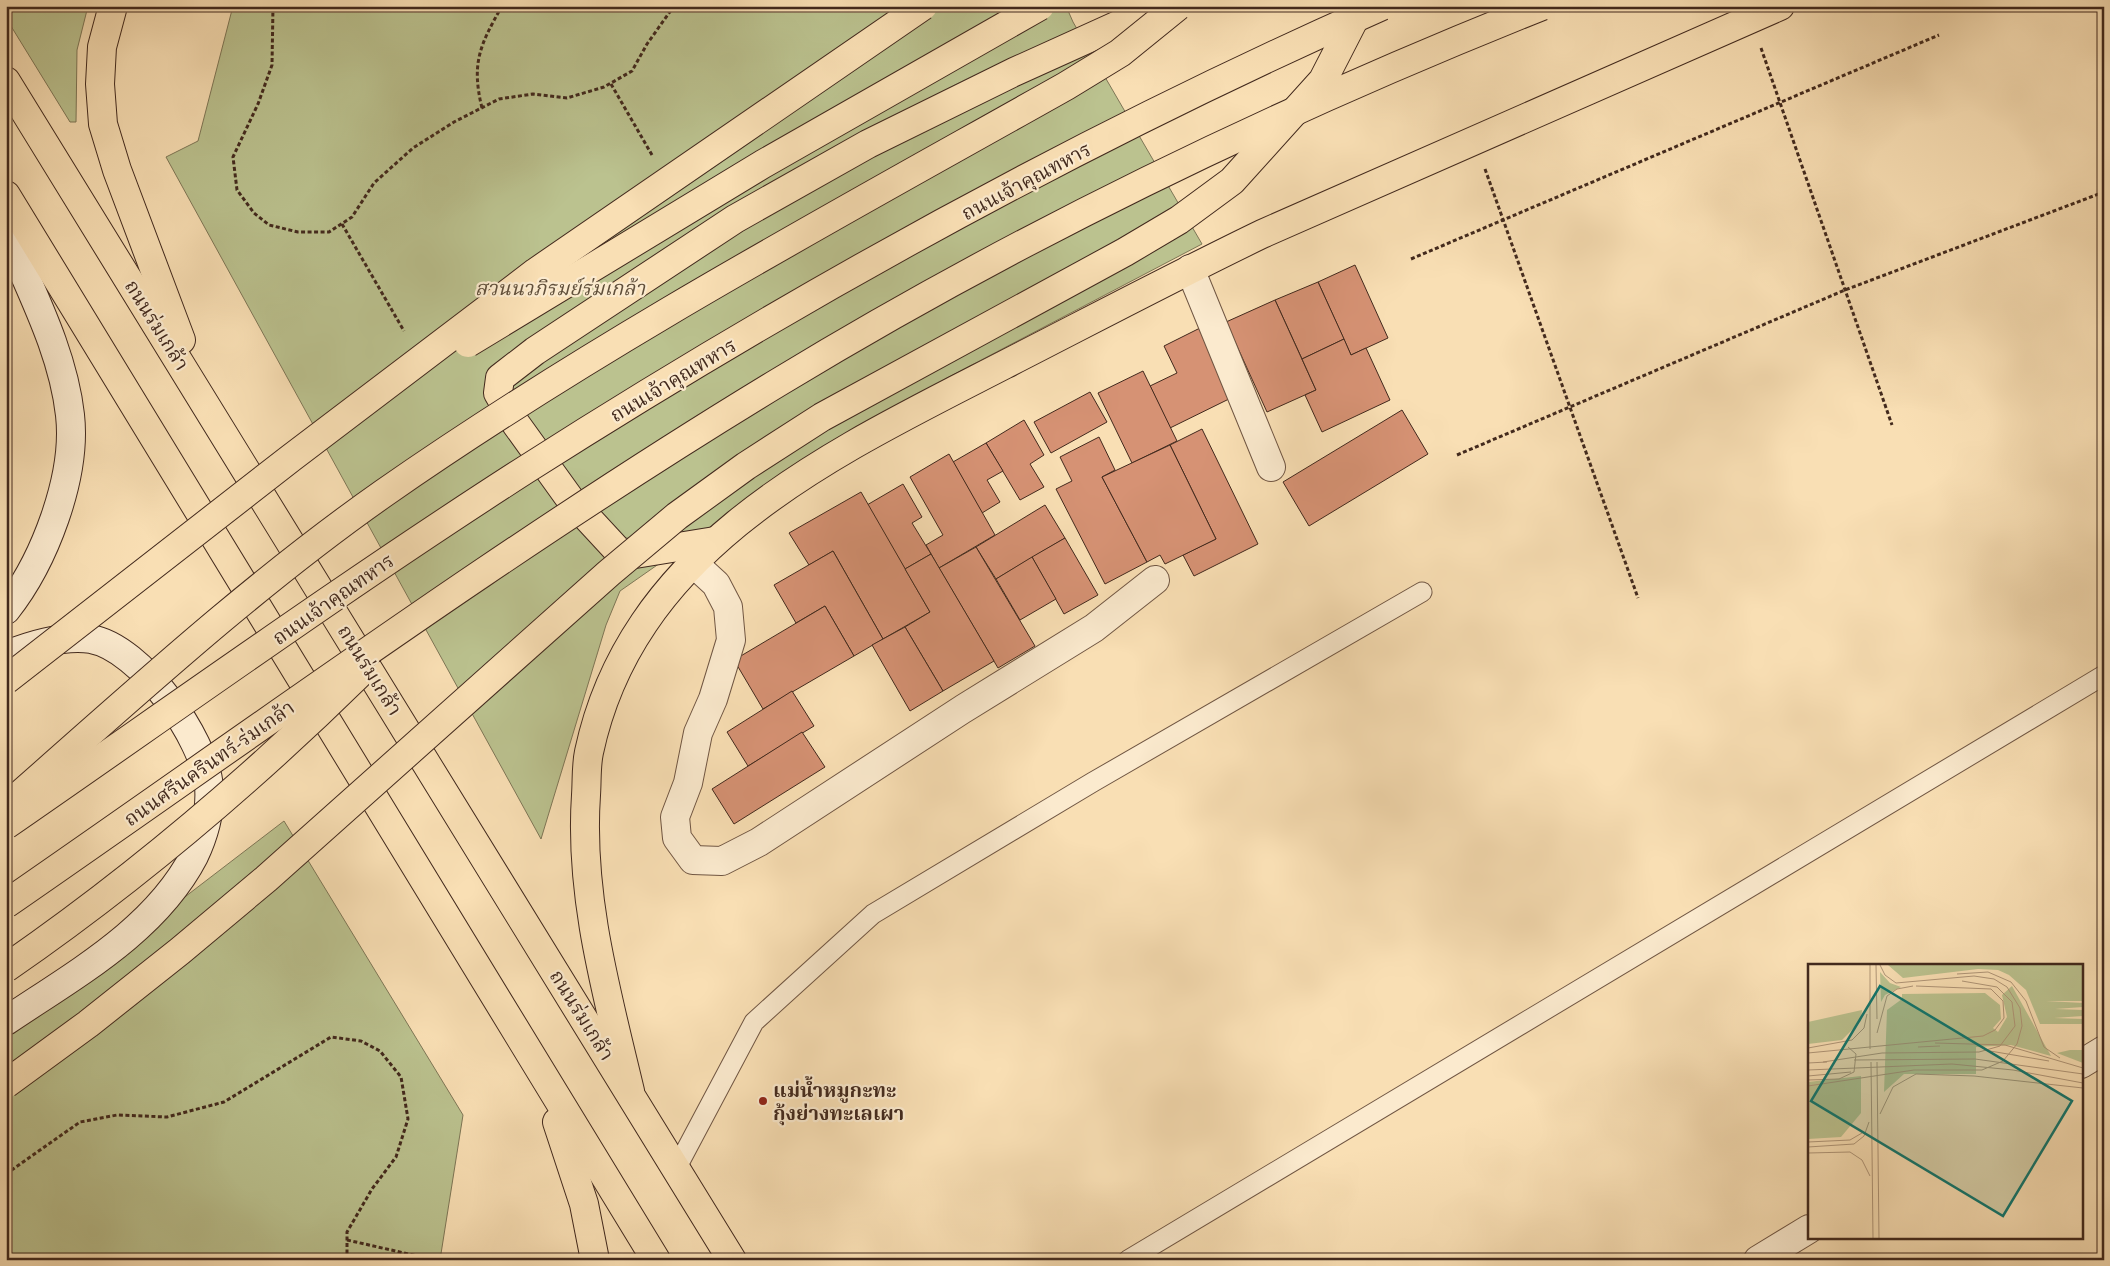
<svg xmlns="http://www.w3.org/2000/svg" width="2110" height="1266" font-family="'EB Garamond','Noto Serif Thai',serif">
  <rect width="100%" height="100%" fill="#f9dfb4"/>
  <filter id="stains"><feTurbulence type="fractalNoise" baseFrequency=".004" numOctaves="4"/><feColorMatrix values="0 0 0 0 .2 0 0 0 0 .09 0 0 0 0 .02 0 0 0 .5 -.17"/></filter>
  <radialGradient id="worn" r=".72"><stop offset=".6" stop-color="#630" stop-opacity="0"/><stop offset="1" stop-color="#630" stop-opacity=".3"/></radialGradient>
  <!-- green -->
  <g fill="#bbc28f" stroke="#7e7656">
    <polygon points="6,6 88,6 77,50 76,122 70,122 6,18"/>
    <polygon points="233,6 1066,6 1073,22 1202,244 947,378 776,482 620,591 606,625 541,839 166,157 198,141"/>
    <polygon points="284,821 463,1115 440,1260 6,1260 6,1034"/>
  </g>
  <!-- building -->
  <g fill="#d69274" stroke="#42291d">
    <polygon points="1355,265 1388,338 1351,355 1318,282"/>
    <polygon points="1318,282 1344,339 1302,359 1275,300"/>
    <polygon points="1275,300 1316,390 1267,412 1226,322"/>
    <polygon points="1200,328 1233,397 1170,428 1150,386 1177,373 1164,346"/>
    <polygon points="1344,339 1351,355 1366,348 1390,400 1322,432 1305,395 1316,390 1302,359"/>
    <polygon points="1143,371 1177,441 1132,463 1098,393"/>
    <polygon points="1090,392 1107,422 1051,453 1034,422"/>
    <polygon points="1402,410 1428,454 1309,526 1283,482"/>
    <polygon points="1024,420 1044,455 1030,464 1044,487 1020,500 986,443"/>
    <polygon points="1202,429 1258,544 1194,576 1183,555 1216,539 1170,445"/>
    <polygon points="1099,437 1115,470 1102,477 1147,562 1105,584 1056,489 1072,481 1060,457"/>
    <polygon points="986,443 1003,471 987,480 1000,502 982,513 953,462"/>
    <polygon points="1170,445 1216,539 1165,564 1160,555 1147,562 1102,477"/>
    <polygon points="949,454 995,535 939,568 926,545 943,535 910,477"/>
    <polygon points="903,484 922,517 912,523 931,554 905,569 867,505"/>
    <polygon points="861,492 930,612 883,639 833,551 809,565 789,533"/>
    <polygon points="1045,505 1065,538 996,579 976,547"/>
    <polygon points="1065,538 1098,595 1064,614 1032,557"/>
    <polygon points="976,547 1035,646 998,668 939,568"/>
    <polygon points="833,551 883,639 854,656 825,606 796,623 774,585"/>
    <polygon points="931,554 994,661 943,691 905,627 930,612 905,569"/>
    <polygon points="1032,557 1056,599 1020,620 996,579"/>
    <polygon points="825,606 854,656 763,709 734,660"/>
    <polygon points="905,627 943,691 910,711 872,645"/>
    <polygon points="792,691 814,726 748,766 727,732"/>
    <polygon points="802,732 825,767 734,824 712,789"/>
  </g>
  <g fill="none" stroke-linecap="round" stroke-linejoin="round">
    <!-- lane casing -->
    <g stroke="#705643" stroke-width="21">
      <g id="lane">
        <polyline points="677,1167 754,1022 873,914 1093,782 1422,592"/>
        <polyline points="1128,1260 2104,675"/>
      </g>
    </g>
    <!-- street casing -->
    <g stroke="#705643" stroke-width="30">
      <g id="street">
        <polyline points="1190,269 1271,467"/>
        <polyline points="692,562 716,584 728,607 731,640 713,699 698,733 688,783 675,817 677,838 693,860 722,861 759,842 963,709 1094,628 1155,580"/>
        <polyline points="2081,1064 2104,1050"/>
        <polyline points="1758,1260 1809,1229"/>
      </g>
    </g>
    <!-- secondary casing -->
    <g stroke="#42291d" stroke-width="30">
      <g id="secondary">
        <path d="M6,232c24,58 57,119 64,183 7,62 -26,147 -64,195"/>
        <path d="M6,655c25,-10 57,-20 85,-16 50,9 113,99 118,147 2,23 -5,49 -15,70 -39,75 -120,119 -188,165"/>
      </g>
    </g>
    <!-- primary casing -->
    <g stroke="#42291d" stroke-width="30">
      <g id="primary">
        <polyline points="113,6 102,47 100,84 103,124 117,170 181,340"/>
        <polyline points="6,81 732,1260"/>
        <polyline points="6,195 656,1260"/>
        <polyline points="715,541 635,554 619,552 570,499 516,424 498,393 500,378 535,351 735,219 868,144 1014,72 1160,6"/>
        <path d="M630,1091c-23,-97 -51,-195 -44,-296 1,-14 0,-29 3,-43 44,-207 244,-299 415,-387 86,-44 171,-89 258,-131l518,-228"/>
        <polyline points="557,1122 584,1204 595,1260"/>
      </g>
    </g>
    <!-- path -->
    <g stroke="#42291d" stroke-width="3" stroke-dasharray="4 2.5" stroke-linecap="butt">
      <polyline points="273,6 272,65 258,104 233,157 237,190 254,213 269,225 298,232 329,232 352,217 374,183 413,148 454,122 499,99 533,94 567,98 604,87 632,71 647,44 674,6"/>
      <polyline points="1761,48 1892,425"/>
      <polyline points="611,84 652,155"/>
      <path d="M482,108c-11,-45 -2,-63 20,-102"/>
      <polyline points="1485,169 1638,598"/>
      <polyline points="342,224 404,331"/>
      <polyline points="1411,259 1939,35"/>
      <polyline points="1457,455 1845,290 2104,192"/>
      <polyline points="6,1174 80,1122 117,1115 167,1117 224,1102 331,1037 361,1041 380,1051 401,1077 408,1119 396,1157 372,1189 347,1232 347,1260"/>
      <polyline points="347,1240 435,1260"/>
    </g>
    <!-- lane -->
    <use href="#lane" stroke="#fbeace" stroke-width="19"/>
    <!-- street -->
    <use href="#street" stroke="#fbeace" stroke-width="28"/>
    <!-- secondary -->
    <use href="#secondary" stroke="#fbeace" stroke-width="28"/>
    <!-- primary -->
    <use href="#primary" stroke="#f9dfb4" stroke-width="28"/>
    <!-- primary-bridge casing -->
    <g stroke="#42291d" stroke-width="30" stroke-linecap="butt">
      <g id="primary-bridge">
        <polyline points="468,343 763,164 1040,6"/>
        <polyline points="6,680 291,458 536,272 923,6"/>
        <path d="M6,807c123,-108 244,-220 378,-314 218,-152 451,-277 682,-407l54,-33 58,-47"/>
        <path d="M6,825c172,-119 343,-242 519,-355 271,-173 563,-334 857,-464"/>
        <path d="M6,904c256,-177 507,-361 773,-522 242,-147 500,-271 763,-376"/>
        <path d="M6,968c126,-87 244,-187 353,-294"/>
        <polyline points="6,1084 88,1024 180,951 266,879 609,573 677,516 746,466 822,417 1125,252 1179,220 1232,181 1323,80 1361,6"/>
      </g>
    </g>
    <!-- primary-bridge -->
    <use href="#primary-bridge" stroke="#f9dfb4" stroke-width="28"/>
  </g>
  <!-- markers -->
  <circle fill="#8f2418" stroke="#fbeace" stroke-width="2" cx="763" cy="1101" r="5"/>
  <g text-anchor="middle" stroke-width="4.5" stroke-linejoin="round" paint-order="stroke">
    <!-- street labels -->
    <g font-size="20" fill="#42291d" stroke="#fbeace">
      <text transform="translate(1026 181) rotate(-28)" y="7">ถนนเจ้าคุณทหาร</text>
      <text transform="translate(157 325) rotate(58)" y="7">ถนนร่มเกล้า</text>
      <text transform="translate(673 380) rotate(-31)" y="7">ถนนเจ้าคุณทหาร</text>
      <text transform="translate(333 599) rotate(-35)" y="7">ถนนเจ้าคุณทหาร</text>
      <text transform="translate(370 670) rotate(58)" y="7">ถนนร่มเกล้า</text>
      <text transform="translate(209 763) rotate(-35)" y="7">ถนนศรีนครินทร์-ร่มเกล้า</text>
      <text transform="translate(582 1015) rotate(58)" y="7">ถนนร่มเกล้า</text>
    </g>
    <!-- park labels -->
    <g font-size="20" font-style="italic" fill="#604f3a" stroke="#fbeace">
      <text x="560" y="295">สวนนวภิรมย์ร่มเกล้า</text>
    </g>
    <!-- poi labels -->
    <g font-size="20" font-weight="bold" fill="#42291d" stroke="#fbeace" text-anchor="start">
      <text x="773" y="1097">แม่น้ำหมูกะทะ<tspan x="773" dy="23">กุ้งย่างทะเลเผา</tspan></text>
    </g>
  </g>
  <!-- overview -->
  <g transform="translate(1808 964)">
    <rect width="275" height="275" fill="#f9dfb4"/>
    <path d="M80,1h195v36h-37l37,2v4l-28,2 28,1v6l-29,2 29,1v5h-43l-14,-34 -17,-15 -11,-5 -20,-1 -75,9zM72,8l10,11 11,4 -16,8 -4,7zM204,22l39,70 -40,-11 -35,2v27h-72l-20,18 3,-82 15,-11v-5l83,-1 15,12 1,14 -8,9 5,4 9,-15 -5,-22zM54,46l-1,11 -19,19 -34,4v-22zM262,86h13v13l-26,-10zM53,112v37l-20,24 -33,2v-57z" fill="#bbc28f"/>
    <path fill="none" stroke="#b09678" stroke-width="1" d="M62,1v84M68,1l1,54M149,10l31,-2 23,10 15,19 18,46 16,11M69,69l10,-37 10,-7 16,-3M127,79l70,2 78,23M110,83l22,-1M0,84l44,-8 12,-12 3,-14M182,87l59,10M0,89l175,-17 12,-6 9,-12 -1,-17 -12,-12 -75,-3M46,96l121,-1 108,15M15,98l59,-9 97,-1 21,-6 15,-20 -3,-24 -15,-15 -35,-6M63,98l2,176M69,98l2,176M0,99l19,-1M0,106l144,-6 61,6 70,13M0,112l43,-4M0,116l31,-1 15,-7 2,-18 -8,-7M0,122l106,-16h68l21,-9 14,-17 5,-18 -2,-18 -13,-21 -13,-8 -20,-3 -78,7 -11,-8 -5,-10M72,150l13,-27 23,-13 58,2 109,12M0,178l42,-2 12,-7M0,183l46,-3 10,-8 5,-14M0,189l42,-1 12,8 8,16"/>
    <path fill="#0f766e" fill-opacity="0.15" stroke="#0f766e" stroke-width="2.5" d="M72,22l192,115 -69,115 -192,-115z"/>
    <rect width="275" height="275" fill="none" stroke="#42291d" stroke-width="2.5"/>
  </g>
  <!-- margin -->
  <rect width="2110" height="1266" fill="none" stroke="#f9dfb4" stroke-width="25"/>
  <rect x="8" y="8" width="2095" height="1251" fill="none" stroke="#42291d" stroke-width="2.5"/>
  <rect x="12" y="12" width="2085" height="1241" fill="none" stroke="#42291d"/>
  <rect width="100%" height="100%" filter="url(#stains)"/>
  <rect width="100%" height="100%" fill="url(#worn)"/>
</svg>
